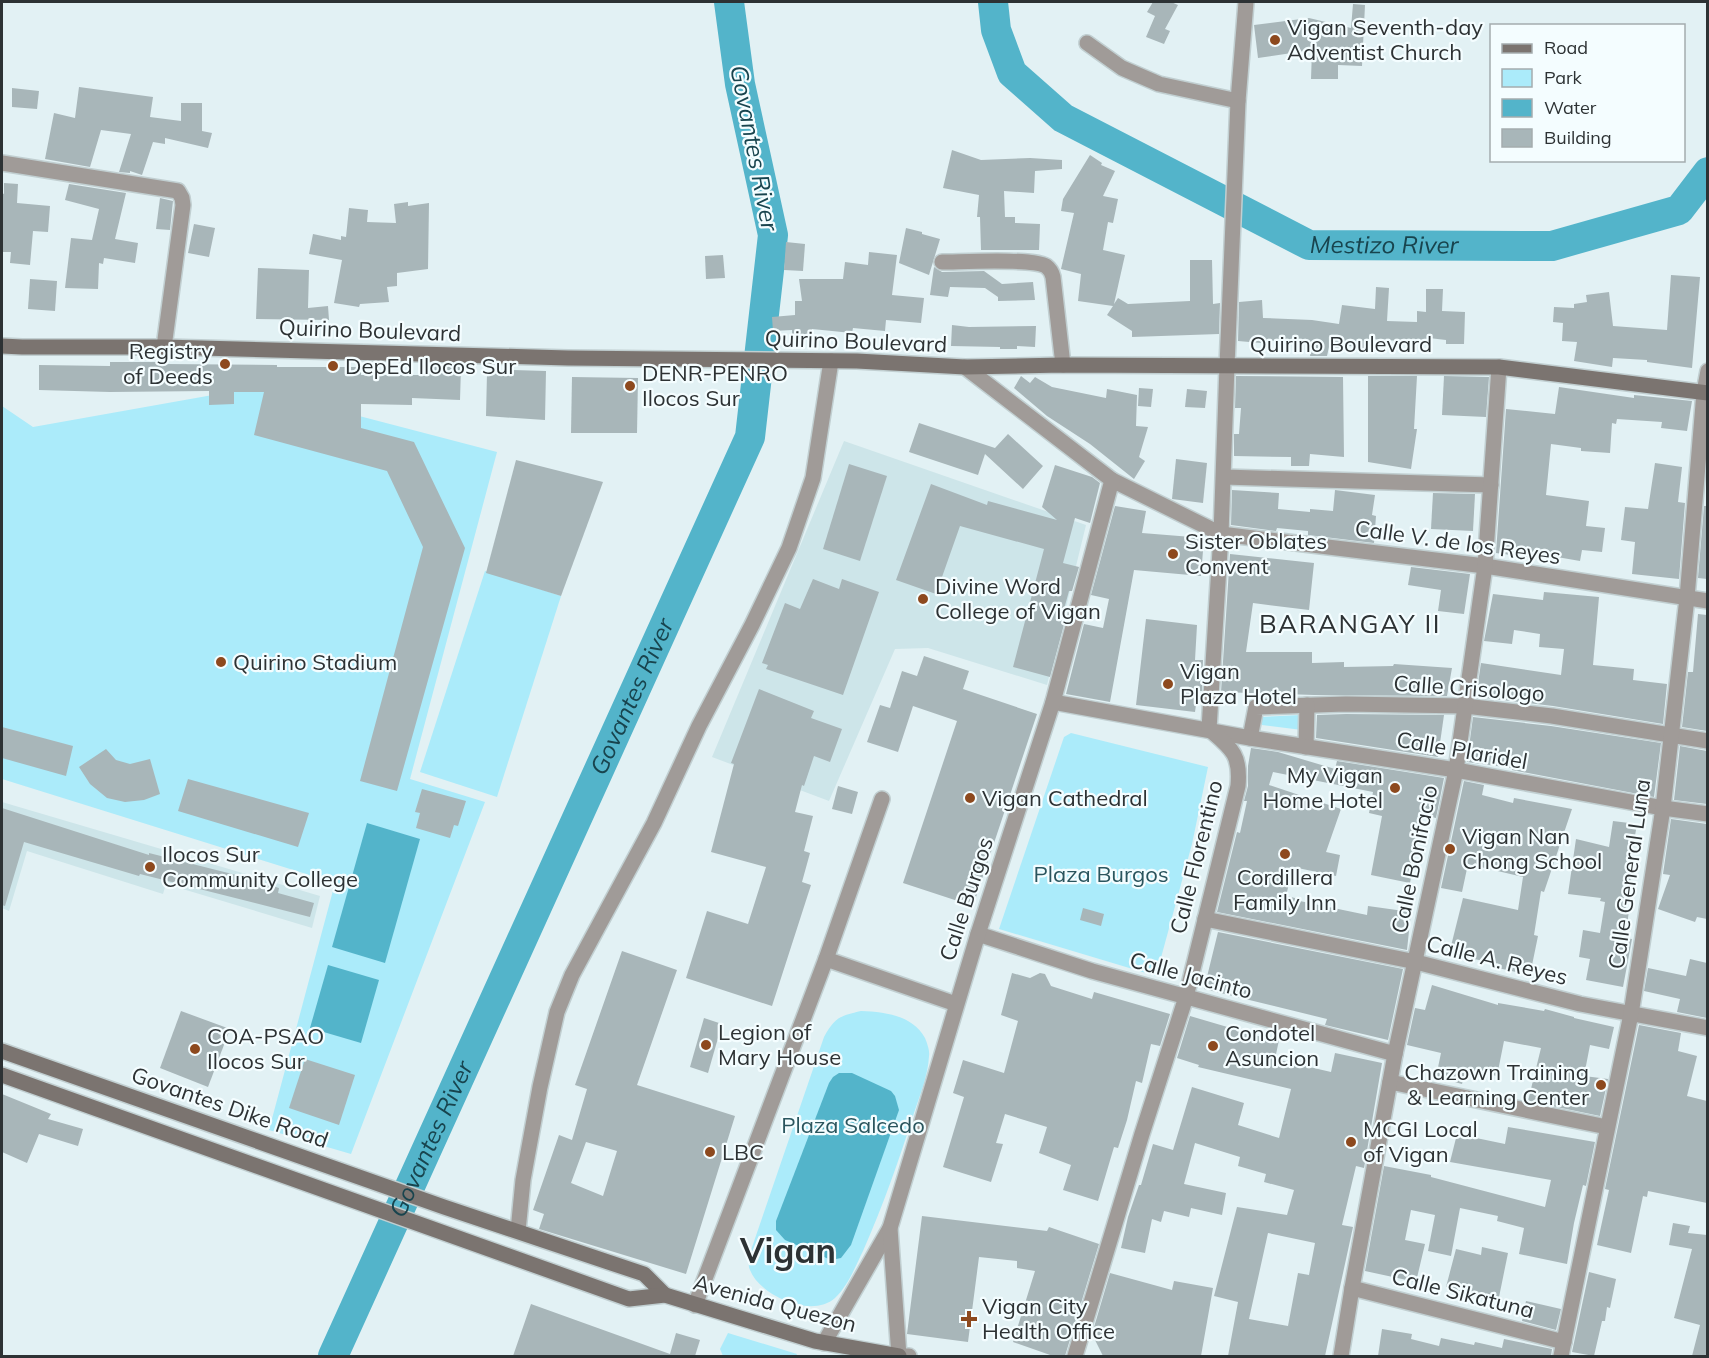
<svg xmlns="http://www.w3.org/2000/svg" width="1709" height="1358" font-family="Mulish,sans-serif">
  <rect width="100%" height="100%" fill="#e2f1f4"/>
  <!-- built -->
  <g fill="#cde5e9">
    <polygon points="844,441 1086,525 1047,685 928,648 895,649 829,801 712,757"/>
    <polygon points="2,802 320,896 312,928 166,884 163,894 27,851 9,911 2,908"/>
  </g>
  <!-- green -->
  <g fill="#abebfa">
    <polygon points="252,388 497,452 410,779 485,802 351,1154 269,1130 335,883 2,779 2,406 33,427"/>
    <polygon points="485,571 561,596 497,797 420,772"/>
    <polygon points="1301,715 1302,730 1262,725 1262,717"/>
    <polygon points="1071,733 1208,767 1192,844 1156,976 999,929 1064,737"/>
    <path d="M861,1011c24,1 51,4 64,27 2,5 5,13 4,18 -1,20 -9,39 -15,57 -15,47 -31,93 -51,138 -8,16 -15,35 -28,47 -23,21 -75,-2 -85,-28 -2,-4 -1,-9 -1,-14l75,-219c11,-20 16,-21 37,-26z"/>
    <polygon points="728,1333 797,1354 796,1356 723,1356 720,1349"/>
  </g>
  <!-- water -->
  <g fill="#53b4ca">
    <polygon points="367,823 420,839 385,963 332,947"/>
    <polygon points="328,965 379,980 361,1043 310,1028"/>
    <polygon points="839,1073 852,1073 891,1091 895,1096 899,1110 851,1245 841,1258 831,1260 785,1240 776,1230 776,1221 829,1083 833,1077"/>
  </g>
  <g fill="none" stroke-linecap="round" stroke-linejoin="round">
    <!-- river -->
    <g stroke="#53b4ca" stroke-width="30">
      <path id="s1" d="M993,2l3,28 16,43 51,45 246,127 243,1 127,-36 29,-38"/>
      <path id="s2" d="M333,1356l417,-919 23,-202 -33,-151 -11,-82"/>
    </g>
  </g>
  <!-- building -->
  <g fill="#a8b6b9" fill-rule="evenodd">
    <polygon points="1153,2 1171,2 1178,5 1165,29 1170,31 1164,44 1146,37 1155,16 1147,12"/>
    <polygon points="1353,4 1365,5 1362,66 1338,65 1338,79 1311,79 1312,50 1258,58 1254,25 1309,18 1351,28"/>
    <polygon points="79,87 153,97 150,117 181,121 181,103 202,103 202,131 212,133 208,148 165,138 165,144 153,142 142,175 130,171 130,173 119,172 131,134 101,130 90,167 45,159 54,113 75,118"/>
    <polygon points="12,88 39,91 37,109 12,107"/>
    <polygon points="952,150 981,160 1030,158 1062,160 1062,169 1035,171 1034,193 1004,191 1005,217 1015,217 1015,223 1040,224 1039,250 981,250 980,217 977,217 979,195 943,188"/>
    <polygon points="1090,155 1102,163 1101,165 1115,171 1103,196 1118,199 1113,223 1108,222 1103,250 1125,255 1114,304 1118,298 1128,304 1190,301 1190,260 1212,260 1213,304 1220,303 1219,334 1132,337 1132,331 1107,315 1113,306 1078,301 1081,274 1061,269 1074,213 1061,211 1063,199"/>
    <polygon points="4,183 18,184 17,203 50,206 48,232 33,231 30,265 10,263 11,252 2,252 2,193 4,194"/>
    <polygon points="69,184 126,193 115,239 138,243 135,263 104,258 103,264 99,263 98,289 65,288 71,238 92,240 99,209 65,200"/>
    <polygon points="160,198 173,201 170,230 156,229"/>
    <polygon points="408,202 408,206 429,203 428,269 397,273 397,286 387,287 389,302 360,304 359,307 334,303 342,260 309,254 313,234 341,240 341,236 346,237 349,208 368,210 367,222 396,223 394,204"/>
    <polygon points="194,224 215,228 209,257 188,253"/>
    <polygon points="906,228 922,232 922,234 940,239 929,275 899,263"/>
    <polygon points="786,242 805,244 803,271 784,270"/>
    <polygon points="869,252 897,255 892,295 924,298 921,323 886,320 885,331 853,328 852,333 812,329 812,334 792,335 792,330 773,331 772,317 795,315 795,301 802,301 799,279 843,279 845,262 868,265"/>
    <polygon points="723,255 725,278 706,279 705,256"/>
    <polygon points="934,267 942,272 984,271 1002,284 1033,282 1035,300 998,301 998,297 985,288 950,287 948,297 930,295"/>
    <polygon points="258,268 309,270 308,308 328,306 329,320 256,319"/>
    <polygon points="1671,275 1700,277 1692,368 1647,362 1647,360 1613,358 1612,367 1574,361 1577,342 1562,341 1563,323 1553,322 1554,307 1574,308 1574,304 1587,302 1586,295 1609,292 1613,326 1667,330"/>
    <polygon points="30,279 57,281 55,311 28,309"/>
    <polygon points="1376,287 1389,288 1387,321 1417,322 1417,311 1426,312 1426,289 1443,289 1442,311 1465,312 1464,344 1446,344 1446,340 1429,338 1429,343 1372,339 1371,349 1342,345 1342,349 1329,347 1327,356 1310,356 1312,345 1308,343 1262,340 1261,343 1238,341 1239,302 1262,300 1263,318 1312,320 1339,324 1342,305 1375,309"/>
    <polygon points="952,325 969,327 1036,326 1035,347 1017,346 1017,349 1000,349 1000,347 951,346"/>
    <polygon points="110,362 164,362 164,364 277,365 277,367 361,367 361,375 423,375 423,365 461,367 460,400 412,398 412,405 361,404 361,428 414,442 465,548 397,791 360,781 423,547 387,471 254,435 264,392 234,392 234,404 209,405 209,391 110,392 39,390 39,365 110,366"/>
    <polygon points="513,370 546,371 545,420 486,416 487,373 513,375"/>
    <polygon points="1021,376 1030,383 1035,377 1052,387 1106,398 1107,389 1137,395 1136,426 1148,427 1139,457 1145,461 1134,479 1090,444 1047,416 1014,388"/>
    <polygon points="1236,376 1343,377 1344,457 1310,454 1309,466 1291,466 1291,457 1234,456 1234,434 1239,434 1241,408 1235,408"/>
    <polygon points="1368,376 1417,376 1414,429 1417,429 1411,469 1368,462"/>
    <polygon points="1444,376 1489,377 1486,417 1442,415"/>
    <polygon points="572,377 638,378 637,433 571,433"/>
    <polygon points="1559,387 1634,398 1634,395 1692,401 1687,431 1661,428 1662,422 1617,419 1616,424 1612,423 1610,453 1581,451 1581,448 1551,444 1546,495 1589,501 1586,526 1605,528 1602,552 1582,550 1580,561 1534,553 1533,558 1496,553 1506,409 1555,414"/>
    <polygon points="1139,388 1153,389 1151,407 1138,406"/>
    <polygon points="1187,389 1207,391 1205,408 1185,407"/>
    <polygon points="919,423 995,448 1008,434 1043,466 1023,489 985,454 978,475 909,452"/>
    <polygon points="1176,459 1207,463 1203,503 1172,499"/>
    <polygon points="516,460 603,482 561,596 486,573"/>
    <polygon points="1655,463 1682,467 1678,502 1685,503 1679,579 1632,574 1635,542 1621,540 1625,507 1648,509"/>
    <polygon points="849,464 887,476 860,561 823,549"/>
    <polygon points="1055,465 1092,477 1100,483 1090,523 1075,518 1063,563 1079,567 1072,591 1069,591 1061,620 1065,621 1050,677 1013,667 1044,549 960,526 936,594 896,580 931,484 987,505 988,501 1057,520 1042,507"/>
    <polygon points="1232,490 1279,493 1278,509 1310,512 1310,509 1333,511 1335,490 1375,495 1372,515 1376,516 1374,543 1308,535 1308,531 1277,528 1276,531 1231,525"/>
    <polygon points="1433,493 1475,494 1473,531 1431,529"/>
    <polygon points="1115,506 1146,511 1142,533 1204,538 1201,576 1134,570 1110,702 1066,694 1084,624 1103,628 1109,599 1091,595"/>
    <polygon points="1704,506 1707,506 1707,579 1698,578"/>
    <polygon points="1230,554 1314,563 1309,610 1253,603 1246,652 1312,652 1312,663 1344,662 1344,667 1393,666 1394,664 1452,668 1447,696 1314,695 1221,692"/>
    <polygon points="1411,567 1470,574 1464,614 1438,611 1441,590 1408,585"/>
    <polygon points="813,579 839,589 842,579 879,592 843,695 766,669 768,665 762,663 785,603 800,609"/>
    <polygon points="1544,592 1599,597 1593,665 1634,669 1633,680 1667,684 1663,724 1553,706 1476,697 1481,663 1561,675 1564,649 1539,647 1540,634 1514,630 1512,644 1484,641 1493,594 1543,600"/>
    <polygon points="1698,614 1707,615 1706,675 1707,675 1707,731 1682,727 1688,672 1693,672"/>
    <polygon points="1146,619 1197,625 1195,660 1203,660 1202,691 1198,691 1195,712 1136,705"/>
    <polygon points="924,656 969,671 963,689 1037,714 973,906 903,883 957,721 913,706 898,752 867,742 880,705 890,708 902,671 917,676"/>
    <polygon points="759,689 814,711 811,718 842,729 830,762 814,756 804,786 802,785 795,812 813,816 804,851 810,853 802,882 811,885 772,1006 686,978 707,911 748,924 766,867 711,852 734,764 731,763"/>
    <polygon points="1346,714 1444,715 1438,757 1316,738 1317,715"/>
    <polygon points="1473,717 1551,726 1661,743 1654,797 1512,770 1512,768 1467,762"/>
    <polygon points="2,727 73,746 66,776 2,758"/>
    <polygon points="1680,746 1707,751 1707,804 1674,800"/>
    <polygon points="1251,748 1278,752 1335,769 1337,761 1444,778 1436,818 1423,815 1410,883 1371,875 1382,816 1369,813 1373,792 1273,772 1269,785 1341,809 1326,852 1340,855 1336,876 1293,867 1286,896 1295,898 1295,900 1367,915 1368,906 1411,912 1407,950 1217,912 1237,832 1240,833 1247,801 1244,801 1248,786 1248,766"/>
    <polygon points="106,749 116,760 130,764 150,759 160,794 144,800 125,802 107,798 90,784 79,767"/>
    <polygon points="188,779 309,813 298,847 178,811"/>
    <polygon points="1464,781 1484,785 1482,795 1513,803 1514,798 1572,809 1544,892 1541,891 1534,935 1538,936 1530,975 1498,968 1499,964 1449,954 1463,898 1518,910 1523,877 1468,864 1462,892 1441,888"/>
    <polygon points="838,786 858,792 852,814 832,809"/>
    <polygon points="422,789 466,801 458,826 454,825 450,838 416,828 420,813 415,812"/>
    <polygon points="2,808 149,855 149,853 244,877 279,888 278,893 314,903 310,917 140,874 139,876 24,842 5,906 2,905"/>
    <polygon points="1671,819 1707,824 1707,919 1697,917 1695,922 1658,909 1670,875 1663,874"/>
    <polygon points="1613,821 1637,824 1628,877 1631,877 1625,911 1629,911 1625,938 1632,939 1623,987 1586,980 1590,959 1579,957 1583,930 1600,933 1605,902 1600,901 1601,898 1568,894 1576,839 1609,847"/>
    <polygon points="1083,908 1104,914 1101,926 1080,920"/>
    <polygon points="1218,932 1403,969 1388,1040 1325,1025 1327,1019 1204,989"/>
    <path d="M622,951l55,19 -40,115 98,31 -49,158 -147,-45 5,-15 -11,-4 26,-75 13,5 15,-51 -12,-4zM586,1142l31,9 -14,45 -32,-13z"/>
    <polygon points="1690,959 1707,963 1707,1018 1677,1012 1680,999 1644,991 1648,968 1686,976"/>
    <polygon points="1012,973 1030,978 1040,973 1045,974 1051,986 1092,999 1094,992 1170,1014 1160,1046 1151,1044 1142,1083 1136,1081 1127,1120 1118,1148 1114,1147 1098,1201 1063,1190 1071,1165 1039,1153 1047,1127 1005,1114 996,1143 1003,1144 991,1182 943,1167 964,1097 953,1093 963,1060 1004,1073 1018,1021 1001,1015"/>
    <polygon points="1432,985 1498,1005 1498,1003 1544,1011 1545,1009 1574,1017 1574,1018 1614,1027 1609,1049 1590,1045 1584,1076 1608,1079 1600,1116 1528,1101 1541,1048 1504,1041 1497,1076 1466,1070 1462,1084 1436,1077 1441,1053 1407,1045 1415,1008 1425,1010"/>
    <polygon points="181,1011 230,1029 208,1087 160,1068"/>
    <path d="M1190,1016l68,20 21,4 -4,19 56,13 4,-19 47,10 -18,105 -8,-2 -14,59 11,2 -28,129h-97l10,-54 -24,-6 23,-89 50,8 7,-25 -30,-8 2,-8 -28,-8 2,-9 -45,-14 -11,41 42,9 -4,22 -31,-7 -2,9 -25,-6 -3,11 -9,-3 -7,34 -24,-5 7,-31 11,-32h2l12,-41 20,6 19,-63 52,16 -6,22 41,13 12,-49 -93,-22 1,-2 -22,-7zM1268,1233l47,10 -6,32 -11,-2 -10,53 -39,-7z"/>
    <polygon points="704,1018 722,1024 708,1073 690,1067"/>
    <polygon points="1639,1025 1681,1033 1678,1051 1697,1056 1687,1096 1707,1101 1707,1203 1648,1191 1647,1197 1643,1196 1631,1253 1597,1245 1609,1190 1605,1189"/>
    <polygon points="305,1059 355,1075 339,1125 289,1108"/>
    <polygon points="2,1094 51,1114 48,1119 83,1129 78,1146 39,1134 27,1163 2,1152"/>
    <polygon points="1508,1127 1595,1142 1586,1186 1583,1185 1574,1223 1567,1264 1519,1254 1524,1228 1497,1221 1498,1216 1460,1208 1451,1256 1428,1251 1435,1215 1411,1210 1405,1240 1425,1244 1416,1282 1365,1271 1384,1166 1431,1175 1431,1177 1545,1207 1551,1180 1450,1162 1457,1134 1505,1144"/>
    <polygon points="922,1216 1047,1231 1049,1227 1099,1244 1065,1356 1053,1356 1013,1342 1035,1271 1017,1268 1017,1261 979,1257 968,1342 907,1334"/>
    <polygon points="1673,1223 1690,1226 1688,1233 1707,1235 1707,1356 1692,1356 1700,1325 1674,1318 1692,1249 1669,1245"/>
    <polygon points="1482,1247 1508,1253 1498,1302 1472,1296 1473,1294 1446,1287 1456,1249 1481,1255"/>
    <polygon points="1589,1272 1616,1279 1610,1308 1607,1307 1605,1321 1602,1321 1594,1356 1572,1352"/>
    <polygon points="1110,1273 1172,1290 1174,1281 1213,1288 1201,1356 1103,1356 1092,1334"/>
    <polygon points="1526,1301 1561,1309 1556,1330 1522,1321"/>
    <polygon points="531,1304 670,1354 676,1333 700,1340 695,1356 513,1356"/>
    <polygon points="1382,1329 1412,1334 1411,1339 1439,1346 1441,1338 1474,1345 1475,1342 1502,1348 1504,1339 1552,1349 1551,1356 1378,1356"/>
  </g>
  <g fill="none" stroke-linecap="round" stroke-linejoin="round">
    <!-- pedestrian casing -->
    <g stroke="#c1cfd1" stroke-width="18">
      <g id="pedestrian">
        <polyline points="1250,738 1256,707 1346,704 1465,706 1552,716 1708,741"/>
        <polyline points="1306,747 1307,705"/>
        <polyline points="824,1343 890,1228"/>
      </g>
    </g>
    <!-- minor casing -->
    <g stroke="#c1cfd1" stroke-width="18">
      <g id="minor">
        <polyline points="1087,43 1122,68 1159,84 1238,101"/>
        <polyline points="2,163 178,191 182,198 183,205 164,347"/>
        <path d="M942,262c19,0 90,-4 104,4 4,3 6,7 7,11l10,88"/>
        <polyline points="1227,366 1238,101 1246,2"/>
        <polyline points="1224,477 1491,485"/>
        <polyline points="1112,480 1221,534 1485,566 1708,601"/>
        <polyline points="1053,702 1250,738 1456,770 1663,808 1708,814"/>
        <polyline points="1205,919 1416,962 1580,1004 1708,1028"/>
        <polyline points="978,934 1092,971 1395,1054"/>
        <polyline points="826,959 956,1004"/>
        <polyline points="1390,1082 1607,1127"/>
        <polyline points="1352,1288 1564,1342"/>
        <polyline points="695,1305 826,959 882,799"/>
        <polyline points="1341,1356 1352,1288 1395,1054 1456,770 1485,566 1499,367"/>
        <polyline points="1561,1356 1631,1014 1663,808 1687,598 1704,392 1708,371"/>
      </g>
    </g>
    <!-- tertiary casing -->
    <g stroke="#c1cfd1" stroke-width="18">
      <g id="tertiary">
        <polyline points="518,1231 523,1180 540,1087 557,1012 572,975 654,823 699,726 752,625 789,548 813,478 831,361"/>
        <polyline points="909,1356 899,1356 890,1228 978,934 1053,702 1112,480 965,367"/>
        <path d="M1075,1356l67,-222 44,-137 52,-211c3,-32 -7,-38 -29,-57l12,-195 6,-168"/>
      </g>
    </g>
    <!-- secondary casing -->
    <g stroke="#c1cfd1" stroke-width="18">
      <g id="secondary">
        <polyline points="2,346 22,347 164,347 568,358 857,361 965,367 1063,365 1499,367 1708,393"/>
        <polyline points="2,1051 444,1207 644,1274 665,1295"/>
        <polyline points="2,1075 629,1299 665,1295 815,1341 899,1356"/>
      </g>
    </g>
    <!-- pedestrian -->
    <use href="#pedestrian" stroke="#a09b98" stroke-width="15"/>
    <!-- minor -->
    <use href="#minor" stroke="#a09b98" stroke-width="15"/>
    <!-- tertiary -->
    <use href="#tertiary" stroke="#a09b98" stroke-width="15"/>
    <!-- secondary -->
    <use href="#secondary" stroke="#7b7470" stroke-width="15"/>
  </g>
  <!-- markers -->
  <g fill="#8d491e" stroke="#f4fdff" stroke-width="2">
    <circle cx="1275" cy="40" r="6"/>
    <circle cx="225" cy="364" r="6"/>
    <circle cx="333" cy="366" r="6"/>
    <circle cx="630" cy="386" r="6"/>
    <circle cx="1173" cy="554" r="6"/>
    <circle cx="923" cy="599" r="6"/>
    <circle cx="221" cy="662" r="6"/>
    <circle cx="1168" cy="684" r="6"/>
    <circle cx="1395" cy="788" r="6"/>
    <circle cx="970" cy="798" r="6"/>
    <circle cx="1450" cy="849" r="6"/>
    <circle cx="1285" cy="854" r="6"/>
    <circle cx="150" cy="867" r="6"/>
    <circle cx="706" cy="1045" r="6"/>
    <circle cx="1213" cy="1046" r="6"/>
    <circle cx="195" cy="1049" r="6"/>
    <circle cx="1601" cy="1085" r="6"/>
    <circle cx="1351" cy="1142" r="6"/>
    <circle cx="710" cy="1152" r="6"/>
    <path d="M966 1310h6v6h6v6h-6v6h-6v-6h-6v-6h6z"/>
  </g>
  <g text-anchor="middle" stroke-width="4.5" stroke-linejoin="round" paint-order="stroke">
    <!-- poi labels -->
    <g font-size="22" fill="#2d3234" stroke="#f4fdff" text-anchor="start">
      <text x="1287" y="35">Vigan Seventh-day<tspan x="1287" dy="25">Adventist Church</tspan></text>
      <text x="213" y="359" text-anchor="end">Registry<tspan x="213" dy="25">of Deeds</tspan></text>
      <text x="345" y="374">DepEd Ilocos Sur</text>
      <text x="642" y="381">DENR-PENRO<tspan x="642" dy="25">Ilocos Sur</tspan></text>
      <text x="1185" y="549">Sister Oblates<tspan x="1185" dy="25">Convent</tspan></text>
      <text x="935" y="594">Divine Word<tspan x="935" dy="25">College of Vigan</tspan></text>
      <text x="233" y="670">Quirino Stadium</text>
      <text x="1180" y="679">Vigan<tspan x="1180" dy="25">Plaza Hotel</tspan></text>
      <text x="1383" y="783" text-anchor="end">My Vigan<tspan x="1383" dy="25">Home Hotel</tspan></text>
      <text x="982" y="806">Vigan Cathedral</text>
      <text x="1462" y="844">Vigan Nan<tspan x="1462" dy="25">Chong School</tspan></text>
      <text x="162" y="862">Ilocos Sur<tspan x="162" dy="25">Community College</tspan></text>
      <text x="1285" y="885" text-anchor="middle">Cordillera<tspan x="1285" dy="25">Family Inn</tspan></text>
      <text x="718" y="1040">Legion of<tspan x="718" dy="25">Mary House</tspan></text>
      <text x="1225" y="1041">Condotel<tspan x="1225" dy="25">Asuncion</tspan></text>
      <text x="207" y="1044">COA-PSAO<tspan x="207" dy="25">Ilocos Sur</tspan></text>
      <text x="1589" y="1080" text-anchor="end">Chazown Training<tspan x="1589" dy="25">&amp; Learning Center</tspan></text>
      <text x="1363" y="1137">MCGI Local<tspan x="1363" dy="25">of Vigan</tspan></text>
      <text x="722" y="1160">LBC</text>
      <text x="982" y="1314">Vigan City<tspan x="982" dy="25">Health Office</tspan></text>
    </g>
    <!-- street labels -->
    <g font-size="22" fill="#2d3234" stroke="#f4fdff">
      <text transform="translate(370 330) rotate(2)" y="8">Quirino Boulevard</text>
      <text transform="translate(856 341) rotate(2)" y="8">Quirino Boulevard</text>
      <text x="1341" y="352">Quirino Boulevard</text>
      <text transform="translate(1458 542) rotate(8)" y="8">Calle V. de los Reyes</text>
      <text transform="translate(1469 688) rotate(4)" y="8">Calle Crisologo</text>
      <text transform="translate(1462 750) rotate(10)" y="8">Calle Plaridel</text>
      <text transform="translate(1196 857) rotate(-76)" y="8">Calle Florentino</text>
      <text transform="translate(1414 859) rotate(-78)" y="8">Calle Bonifacio</text>
      <text transform="translate(1629 874) rotate(-82)" y="8">Calle General Luna</text>
      <text transform="translate(966 899) rotate(-72)" y="8">Calle Burgos</text>
      <text transform="translate(1497 960) rotate(14)" y="8">Calle A. Reyes</text>
      <text transform="translate(1191 975) rotate(15)" y="8">Calle Jacinto</text>
      <text transform="translate(230 1107) rotate(19)" y="8">Govantes Dike Road</text>
      <text transform="translate(1463 1293) rotate(14)" y="8">Calle Sikatuna</text>
      <text transform="translate(775 1303) rotate(15)" y="8">Avenida Quezon</text>
    </g>
    <!-- park labels -->
    <g font-size="22" fill="#2a555e" stroke="#f4fdff">
      <text x="1101" y="882">Plaza Burgos</text>
      <text x="853" y="1133">Plaza Salcedo</text>
    </g>
    <!-- water labels -->
    <g font-size="24" font-style="italic" fill="#18444e" stroke="#f4fdff">
      <text transform="translate(754 148) rotate(79)" y="8">Govantes River</text>
      <text dy="8" stroke="none"><textPath href="#s1" startOffset="494">Mestizo River</textPath></text>
      <text dy="8" stroke="none"><textPath href="#s2" startOffset="724">Govantes River</textPath></text>
      <text dy="8" stroke="none"><textPath href="#s2" startOffset="238">Govantes River</textPath></text>
    </g>
    <!-- quarter labels -->
    <g font-size="26" letter-spacing="1.5" fill="#2d3234" stroke="#f4fdff">
      <text x="1350" y="633">BARANGAY II</text>
    </g>
    <!-- town labels -->
    <g font-size="34" font-weight="bold" fill="#2d3234" stroke="#f4fdff">
      <text x="788" y="1263">Vigan</text>
    </g>
  </g>
  <!-- border -->
  <rect width="1709" height="1358" fill="none" stroke="#2d3234" stroke-width="6"/>
  <!-- legend -->
  <rect x="1490" y="24" width="195" height="138" fill="#f4fdff" stroke="#a4acae" stroke-width="1.5"/>
  <rect x="1502" y="44" width="30" height="9" fill="#7b7470" stroke="#a4acae" stroke-width="1.5"/>
  <text x="1544" y="54" font-size="18" fill="#2d3234">Road</text>
  <rect x="1502" y="69" width="30" height="18" fill="#abebfa" stroke="#a4acae" stroke-width="1.5"/>
  <text x="1544" y="84" font-size="18" fill="#2d3234">Park</text>
  <rect x="1502" y="99" width="30" height="18" fill="#53b4ca" stroke="#a4acae" stroke-width="1.5"/>
  <text x="1544" y="114" font-size="18" fill="#2d3234">Water</text>
  <rect x="1502" y="129" width="30" height="18" fill="#a8b6b9" stroke="#a4acae" stroke-width="1.5"/>
  <text x="1544" y="144" font-size="18" fill="#2d3234">Building</text>
</svg>
